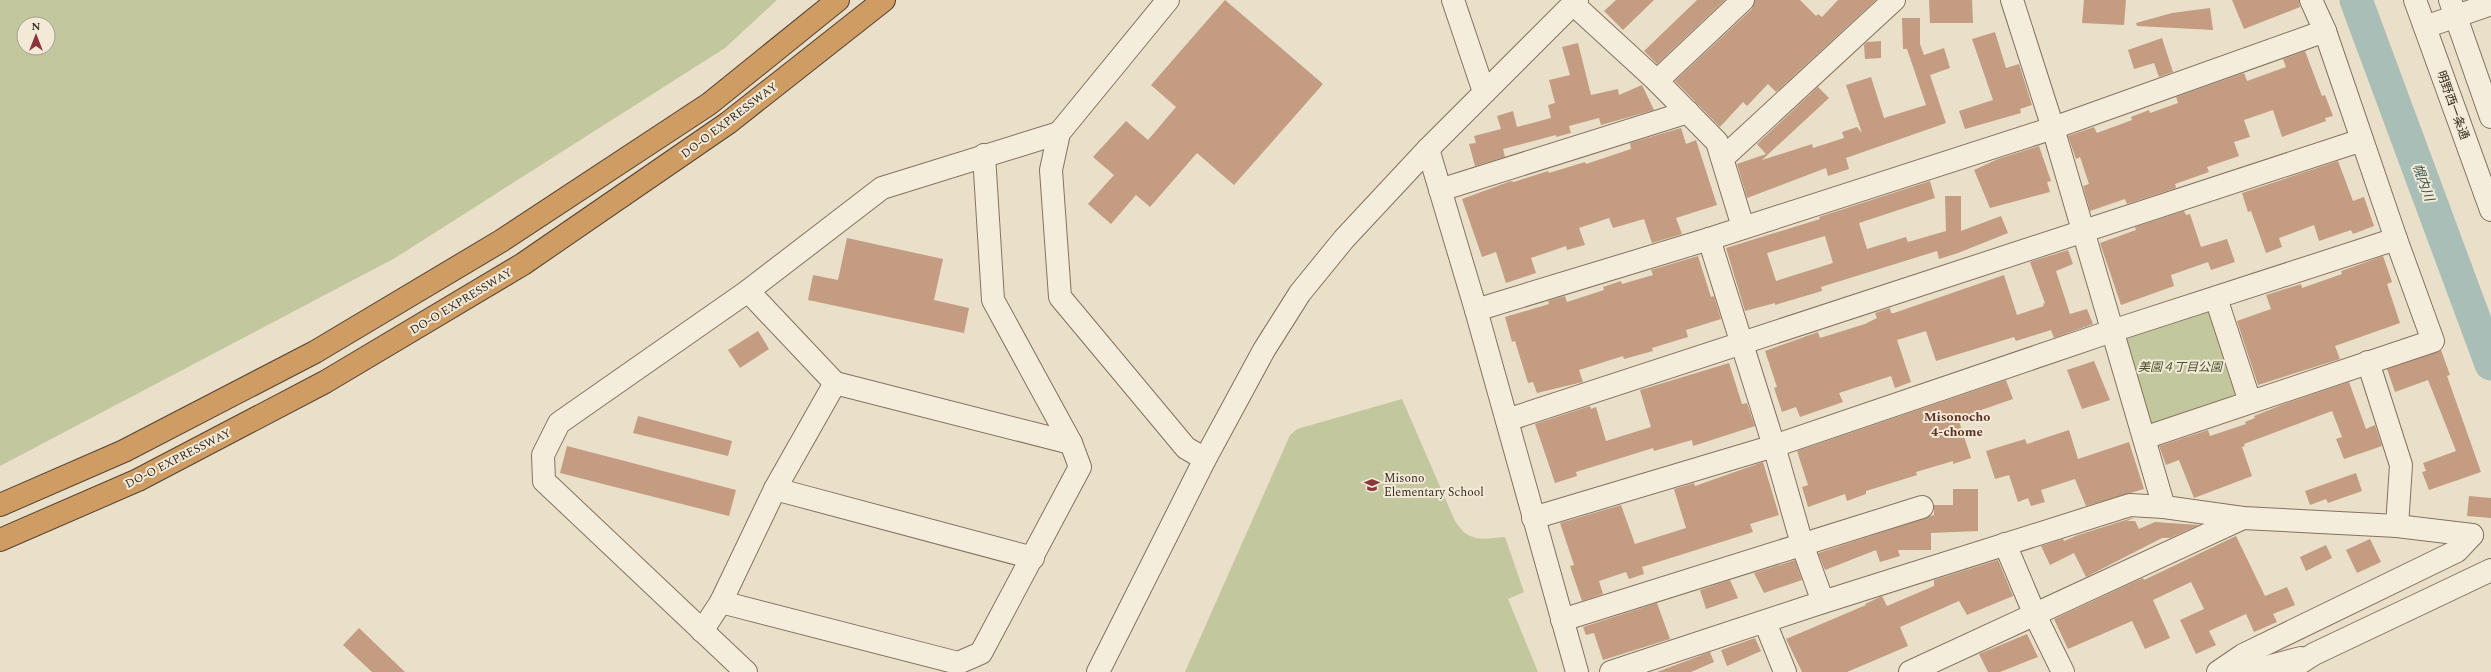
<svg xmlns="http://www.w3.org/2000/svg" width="2491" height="672" font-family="Spectral,'Noto Sans JP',serif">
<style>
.green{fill:#c3c79d;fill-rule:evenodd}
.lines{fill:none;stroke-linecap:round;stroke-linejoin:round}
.river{stroke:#a9beb7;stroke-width:33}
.building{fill:#c49c82;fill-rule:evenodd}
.minor-casing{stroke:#84725f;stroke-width:24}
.highway-casing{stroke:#524133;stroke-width:24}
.minor{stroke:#f5eddb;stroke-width:22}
.highway{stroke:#cf9d63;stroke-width:22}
.labels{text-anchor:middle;stroke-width:4;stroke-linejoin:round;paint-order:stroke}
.street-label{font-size:12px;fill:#362b21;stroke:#f2ead7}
.park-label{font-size:12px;font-style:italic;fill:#48502a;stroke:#f2ead7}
.poi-label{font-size:12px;fill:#362b21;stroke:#f2ead7;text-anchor:start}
.water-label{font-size:13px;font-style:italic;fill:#325451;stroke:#f2ead7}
.neighbourhood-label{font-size:13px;font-weight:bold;fill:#5e3025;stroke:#f2ead7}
</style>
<rect width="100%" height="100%" fill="#eadfc8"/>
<!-- green -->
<g class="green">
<path d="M0,0h777l-52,48 -330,210 -395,208zM24,24h24v24h-24z"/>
<polygon points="2216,298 2250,402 2144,438 2112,331"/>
<path d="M1402,399l53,122c14,22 26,18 50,16l19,55 -16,7 30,73h-353l105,-237 7,-6z"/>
</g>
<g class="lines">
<!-- river -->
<polyline class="river" points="2356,0 2491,364"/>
</g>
<!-- building -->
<g class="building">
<polygon points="1225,0 1323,84 1234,185 1197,153 1150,207 1136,195 1111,224 1088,204 1114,175 1093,157 1126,121 1148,140 1176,107 1151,85"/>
<polygon points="1616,0 1654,0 1623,30 1604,11"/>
<polygon points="1697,0 1725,0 1657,64 1644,51"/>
<polygon points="1755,0 1800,0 1816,16 1818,14 1822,17 1838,0 1876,0 1776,92 1768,84 1747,106 1743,102 1720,127 1675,81 1752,9"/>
<polygon points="1929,0 1972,0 1973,23 1930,23"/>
<polygon points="2084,0 2126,0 2124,25 2082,23"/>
<polygon points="2232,0 2299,0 2300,7 2244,29"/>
<polygon points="2210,8 2213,30 2137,26 2136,23 2172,13"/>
<polygon points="1902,18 1920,18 1920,44 1924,55 1944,48 1950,68 1930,75 1946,123 1846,158 1849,169 1828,176 1826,168 1747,198 1737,164 1766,154 1757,144 1818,87 1829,98 1762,160 1812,144 1813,148 1844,138 1842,132 1857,127 1862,133 1846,85 1871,77 1884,118 1926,105 1907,49 1903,49"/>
<polygon points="1995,32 2006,68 2019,64 2032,105 2020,109 2021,113 1965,129 1959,111 1993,100 1972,39"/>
<polygon points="2162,38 2173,72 2159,77 2154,63 2134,69 2128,50"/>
<polygon points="1881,41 1881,58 1865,59 1864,45 1867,42"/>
<polygon points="1578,43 1591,95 1618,89 1619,95 1642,85 1654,110 1601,125 1599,118 1569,126 1571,133 1556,137 1556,135 1503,149 1505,157 1475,166 1469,144 1476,143 1474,136 1501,129 1497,116 1513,111 1517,127 1551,118 1548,105 1555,103 1549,80 1570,75 1562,47"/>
<polygon points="2305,51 2322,96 2325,95 2333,116 2325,118 2326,121 2282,137 2273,110 2244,120 2250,137 2234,142 2239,156 2207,167 2209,172 2175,184 2176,188 2127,204 2125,199 2090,211 2083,186 2089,184 2080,157 2076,159 2068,136 2094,127 2097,133 2132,120 2131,117 2149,110 2150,113 2178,103 2176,97 2244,73 2247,81 2286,67 2283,59"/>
<polygon points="1681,128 1686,144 1696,140 1717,205 1676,218 1682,234 1652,243 1644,219 1613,228 1609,218 1579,228 1585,245 1567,250 1566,246 1531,258 1536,273 1506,283 1496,252 1482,257 1462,199 1511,181 1514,182 1548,171 1549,173 1585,162 1586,164 1631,149 1630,143"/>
<polygon points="2039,146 2051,181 2047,182 2050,192 1990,208 1974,170 1998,159"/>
<polygon points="2338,161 2353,201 2364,197 2374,226 2353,234 2351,230 2319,241 2314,225 2279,238 2282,247 2266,253 2251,211 2248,212 2242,193"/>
<path d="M1930,181l5,17 -76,25 8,26 39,-12 2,5 38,-11 -1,-35h16v35l40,-15 7,17 -50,20 -19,6 -2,-8 -116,36 1,4 -47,14v-2l-30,8 -19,-63 94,-29 -1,-2zM1825,236l8,27 -57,18 -9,-28z"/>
<polygon points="2184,211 2186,215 2190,214 2201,247 2227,239 2235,262 2211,270 2208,262 2171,275 2174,286 2121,305 2100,243 2136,230 2135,227"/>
<polygon points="847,238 943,259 934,300 969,308 964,333 808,300 813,275 838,280"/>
<polygon points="2068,250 2073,264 2056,271 2070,314 2087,309 2093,324 2054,338 2051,330 2016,341 2014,337 1936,361 1926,331 1897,340 1911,382 1895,388 1891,376 1839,393 1843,402 1800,417 1796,407 1782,412 1774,388 1777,387 1765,351 1818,332 1820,338 1865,324 1877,318 1875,313 1890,308 1891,313 1894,313 2004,275 2017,315 2044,306 2043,304 2045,303 2030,262"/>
<polygon points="1698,256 1711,297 1714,296 1721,319 1686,330 1688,337 1652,348 1653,351 1624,359 1623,356 1579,370 1583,382 1537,393 1533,382 1528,383 1515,341 1512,342 1505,317 1549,304 1548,301 1565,296 1567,302 1604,290 1603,287 1621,281 1622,284 1653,275 1651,270"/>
<polygon points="2383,256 2392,282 2387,284 2400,323 2335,346 2340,359 2258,385 2237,321 2271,309 2266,295 2301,284 2302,288 2342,274 2341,271"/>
<polygon points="758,331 769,349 740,368 728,350"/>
<polygon points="2441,350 2450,375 2447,376 2481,472 2429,490 2422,472 2426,471 2423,463 2456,451 2428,380 2395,392 2387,369"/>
<polygon points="2094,361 2110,400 2082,409 2067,370"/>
<polygon points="1729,363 1742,404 1747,403 1755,426 1693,446 1692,440 1654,451 1653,448 1576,472 1577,476 1555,483 1535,424 1590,406 1591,409 1596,407 1606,441 1651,427 1640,390"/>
<polygon points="2006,380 2013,399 1958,418 1971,458 1953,464 1953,461 1916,472 1917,475 1866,491 1866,494 1847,501 1845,494 1808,507 1802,487 1808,485 1797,451"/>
<polygon points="2349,382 2366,429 2375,425 2382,446 2344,459 2336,439 2342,437 2332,411 2244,444 2245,446 2242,447 2252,476 2194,498 2179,460 2166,465 2159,446 2208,430 2210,436 2246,424 2245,422 2255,418 2254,416 2284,404"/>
<polygon points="638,416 732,441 728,456 633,433"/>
<polygon points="2069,430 2078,459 2129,442 2144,489 2086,506 2075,479 2041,490 2045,502 2031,506 2028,498 2018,502 2009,475 1995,479 1986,451 2025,439 2027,444"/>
<polygon points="567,446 736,490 729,516 560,473"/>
<polygon points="1763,462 1779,515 1750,524 1753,532 1642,567 1644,574 1629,579 1626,572 1599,581 1603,594 1582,601 1570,566 1574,565 1560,523 1621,505 1635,544 1686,528 1674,489 1694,483 1695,486"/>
<polygon points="2356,473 2362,491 2328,503 2326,499 2310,505 2305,491"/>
<polygon points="1953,489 1978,489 1978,531 1931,533 1931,550 1898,550 1900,556 1880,562 1876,550 1825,570 1818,553 1934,515 1934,505 1953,505"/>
<polygon points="2469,496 2491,498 2491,518 2467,516"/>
<polygon points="2132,518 2134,518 2127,521 2135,521 2139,529 2155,522 2199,525 2170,538 2162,538 2086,577 2074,553 2050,565 2041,546 2063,539 2064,541 2078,535"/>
<polygon points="2236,536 2265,596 2287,587 2295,605 2273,614 2277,622 2254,632 2246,614 2209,631 2216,645 2196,654 2180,620 2204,609 2191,582 2153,600 2170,638 2145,649 2132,621 2068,649 2054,619 2136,581 2143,578 2144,580"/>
<polygon points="2370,539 2381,562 2357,573 2346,550"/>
<polygon points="2326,545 2332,558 2306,571 2300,557"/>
<polygon points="1795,560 1802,580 1764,593 1754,573"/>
<polygon points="1998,560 2013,596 1967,615 1959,601 1900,627 1908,646 1847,672 1802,672 1786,639 1866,605 1865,604 1882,596 1887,606 1934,586 1934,580"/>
<polygon points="1730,580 1738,598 1706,609 1700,590"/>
<polygon points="1657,603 1670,639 1603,660 1594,633 1586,635 1583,627"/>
<polygon points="359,628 383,651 405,672 372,672 343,645"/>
<polygon points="2027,634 2038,657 2000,672 1988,672 1979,654"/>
<polygon points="1755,638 1761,651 1727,666 1721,650"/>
<polygon points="1710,652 1714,662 1691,672 1657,672"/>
</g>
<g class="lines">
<!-- minor casing -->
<g class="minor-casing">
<g id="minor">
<polyline points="1168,0 1059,133 1051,170 1060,297 1186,448 1205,459"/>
<polyline points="1453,0 1484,92"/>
<polyline points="2012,0 2053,128 2164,507"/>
<polyline points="2415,0 2491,210"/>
<polyline points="2450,0 2491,117"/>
<polyline points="1573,4 1657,81 1717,142 1743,227"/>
<polyline points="2425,27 2491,4"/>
<polyline points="1657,81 1743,0"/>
<polyline points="1428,149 1476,310 1577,672"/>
<polyline points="1724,157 1894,0"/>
<polyline points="1440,190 1688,112"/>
<polyline points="1709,239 1774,446 1802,544 1823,602"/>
<polyline points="748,291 835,383"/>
<polyline points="2216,298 2250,402"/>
<polyline points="1476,310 1709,239 2053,128 2325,31"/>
<polyline points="2368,362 2401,465 2397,526"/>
<polyline points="1507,420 2362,140"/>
<polyline points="2144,438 2433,341 2396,239 2325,31 2311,0"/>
<polyline points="775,489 1033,558"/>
<polyline points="1533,518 1774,446 2112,331 2396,239"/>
<polyline points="2005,544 2035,615 2063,672"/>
<polyline points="721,602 958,663 981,653 1080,467 1071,443 993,300 984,155"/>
<polyline points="1562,620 1922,507"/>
<polyline points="1765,622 1785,672"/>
<polyline points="702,631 721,602 775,489 835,383 1071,443"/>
<polyline points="746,672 544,481 543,455 559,423 748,291 882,188 1059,133"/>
<polyline points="1098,672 1205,459 1264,350 1300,293 1344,239 1428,149 1577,0"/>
<polyline points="1611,672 1823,602 2130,505 2164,507 2243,518 2397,526 2472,535"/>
<polyline points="1910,672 2243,518"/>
<polyline points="2218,672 2243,655 2457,551 2472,535"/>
<polyline points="2248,672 2301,658"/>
<polyline points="2286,672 2314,654 2491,570"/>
</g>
</g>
<!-- highway casing -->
<g class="highway-casing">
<g id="highway">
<polyline points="0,505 124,451 315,352 501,241 709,104 838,0"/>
<polyline points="0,540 138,480 325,382 523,264 728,123 884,0"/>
</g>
</g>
<!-- minor -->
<use href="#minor" class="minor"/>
<!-- highway -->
<use href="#highway" class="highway"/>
</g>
<!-- icons -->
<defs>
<g id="school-bare" transform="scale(1.2)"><path d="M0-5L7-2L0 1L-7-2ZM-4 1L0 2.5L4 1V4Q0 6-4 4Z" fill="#8c3639" stroke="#f2ead7" stroke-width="2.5" paint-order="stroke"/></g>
</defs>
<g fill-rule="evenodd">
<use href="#school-bare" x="1372" y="485"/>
</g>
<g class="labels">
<!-- street labels -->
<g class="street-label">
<text transform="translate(2453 105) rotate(70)" y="4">明野西一条通</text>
<text transform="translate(729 120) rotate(-37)" y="4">DO-O EXPRESSWAY</text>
<text transform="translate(461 301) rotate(-31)" y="4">DO-O EXPRESSWAY</text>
<text transform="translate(178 458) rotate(-27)" y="4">DO-O EXPRESSWAY</text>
</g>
<!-- park labels -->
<g class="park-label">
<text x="2180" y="371">美園４丁目公園</text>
</g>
<!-- poi labels -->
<g class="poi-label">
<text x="1384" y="482">Misono<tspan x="1384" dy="14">Elementary School</tspan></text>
</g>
<!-- water labels -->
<g class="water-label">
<text transform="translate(2424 182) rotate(70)" y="5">幌内川</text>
</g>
<!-- neighbourhood labels -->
<g class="neighbourhood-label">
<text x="1957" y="421">Misonocho<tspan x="1957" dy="15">4-chome</tspan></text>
</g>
</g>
<!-- north arrow -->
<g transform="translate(36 36)"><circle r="19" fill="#f2ead7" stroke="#a79e8e"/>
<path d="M0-3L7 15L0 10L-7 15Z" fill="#8c3639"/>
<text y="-6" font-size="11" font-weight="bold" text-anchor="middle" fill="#362b21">N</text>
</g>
</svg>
